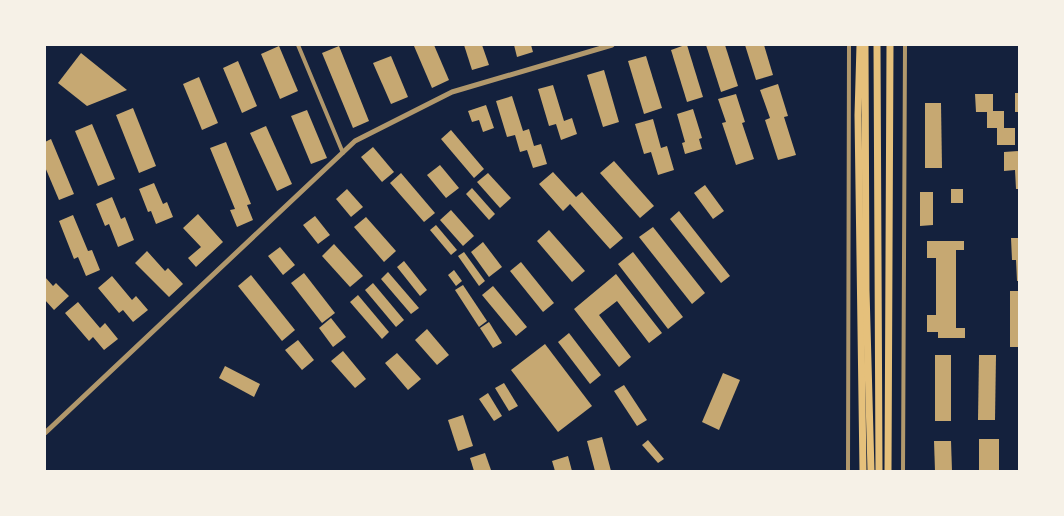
<svg xmlns="http://www.w3.org/2000/svg" width="1064" height="516" font-family="'PT Sans Narrow',sans-serif">
<style>
.building{fill:#c6a872}
.lines{fill:none;stroke-linecap:round;stroke-linejoin:round}
.minor{stroke:#b1986c;stroke-width:4}
.tertiary{stroke:#b1986c;stroke-width:5}
.primary{stroke:#e5c07b;stroke-width:7}
.trunk{stroke:#e5c07b;stroke-width:7}
</style>
<rect width="100%" height="100%" fill="#14213d"/>
<!-- building -->
<g class="building">
<polygon points="434,45 449,80 432,88 414,46"/>
<polygon points="464,45 482,45 489,65 472,70"/>
<polygon points="514,45 531,45 533,52 517,57"/>
<polygon points="685,45 687,45 703,97 687,102 671,50"/>
<polygon points="706,45 725,45 738,86 721,92"/>
<polygon points="745,45 764,45 773,75 756,80"/>
<polygon points="279,46 298,91 280,99 261,54"/>
<polygon points="339,46 369,121 353,128 322,53"/>
<polygon points="81,53 127,90 87,106 58,83"/>
<polygon points="391,56 408,97 391,104 373,63"/>
<polygon points="646,56 662,108 644,114 628,61"/>
<polygon points="238,61 257,106 242,113 223,68"/>
<polygon points="604,70 619,122 603,127 587,75"/>
<polygon points="199,77 218,123 202,130 183,84"/>
<polygon points="778,84 788,116 784,117 796,155 778,160 765,120 770,118 760,90"/>
<polygon points="553,85 564,121 572,118 577,134 561,140 556,124 549,126 538,89"/>
<rect x="1015" y="93" width="4" height="19"/>
<polygon points="736,94 745,122 742,123 754,159 736,165 722,123 726,122 718,99"/>
<polygon points="975,94 993,94 993,111 1004,111 1004,128 1015,128 1015,145 997,145 997,128 987,128 987,112 976,112"/>
<polygon points="512,96 523,131 529,129 534,146 541,144 547,164 533,168 527,150 520,152 515,135 507,137 496,101"/>
<polygon points="925,103 941,103 942,168 925,168"/>
<polygon points="486,105 494,128 483,132 479,120 472,122 468,111"/>
<polygon points="133,108 156,166 139,173 116,115"/>
<polygon points="693,109 702,138 699,139 702,149 685,154 682,143 685,142 677,114"/>
<polygon points="307,110 327,158 311,164 291,116"/>
<polygon points="653,119 661,148 667,146 674,170 658,175 651,152 644,154 635,124"/>
<polygon points="92,124 115,179 98,186 75,131"/>
<polygon points="266,126 292,184 277,191 250,133"/>
<polygon points="451,130 484,169 474,178 441,139"/>
<polygon points="51,139 74,194 59,200 45,167 45,142"/>
<polygon points="226,142 251,204 247,205 253,220 237,227 230,210 235,209 210,148"/>
<polygon points="373,147 394,172 382,182 361,157"/>
<polygon points="1019,151 1019,189 1016,189 1015,170 1004,171 1004,152"/>
<polygon points="614,161 654,206 640,218 600,173"/>
<polygon points="440,165 459,188 446,198 427,175"/>
<polygon points="553,172 576,197 582,192 623,238 610,249 570,204 563,211 539,184"/>
<polygon points="401,173 435,213 424,222 390,183"/>
<polygon points="488,173 511,198 500,208 477,182"/>
<polygon points="154,183 163,204 167,202 173,217 156,224 151,211 148,212 139,189"/>
<polygon points="705,185 724,211 713,219 694,193"/>
<polygon points="472,188 495,214 489,220 466,194"/>
<polygon points="347,189 363,207 351,217 336,199"/>
<rect x="951" y="189" width="12" height="14"/>
<polygon points="920,192 933,192 933,225 920,226"/>
<polygon points="112,197 121,219 125,217 134,240 118,247 109,224 105,226 96,204"/>
<polygon points="451,210 474,236 463,246 440,220"/>
<polygon points="679,211 730,276 721,283 670,219"/>
<polygon points="198,214 223,242 196,267 188,258 201,247 183,228"/>
<polygon points="73,215 88,251 92,250 100,270 86,276 78,257 74,259 59,221"/>
<polygon points="315,216 330,235 318,244 303,225"/>
<polygon points="366,217 396,251 384,262 354,227"/>
<polygon points="436,225 457,250 451,255 430,230"/>
<polygon points="653,227 705,293 692,304 639,237"/>
<polygon points="549,230 585,271 572,282 537,241"/>
<polygon points="1011,238 1019,238 1019,281 1017,281 1016,260 1012,260"/>
<polygon points="927,241 964,241 964,250 956,250 956,328 965,328 965,338 938,338 938,332 927,332 927,315 936,315 936,258 927,258"/>
<polygon points="483,242 502,267 489,277 471,252"/>
<polygon points="334,244 363,276 350,287 322,256"/>
<polygon points="280,247 295,265 283,275 268,256"/>
<polygon points="147,251 165,271 168,268 183,284 169,297 135,263"/>
<polygon points="464,252 485,281 479,286 458,256"/>
<polygon points="633,252 683,317 668,329 618,264"/>
<polygon points="404,261 427,290 420,296 397,267"/>
<polygon points="521,262 554,303 543,312 510,271"/>
<polygon points="454,270 462,281 456,286 448,275"/>
<polygon points="388,272 419,308 411,314 381,279"/>
<polygon points="304,273 335,313 322,323 291,283"/>
<polygon points="616,274 662,333 649,343 617,301 599,315 631,357 619,367 574,309"/>
<polygon points="251,275 295,330 282,341 238,286"/>
<polygon points="112,276 132,300 136,296 148,310 133,322 123,310 119,313 98,288"/>
<polygon points="45,277 53,286 56,283 69,296 54,310 45,300"/>
<polygon points="373,283 404,320 396,327 365,290"/>
<polygon points="463,285 487,321 479,327 455,290"/>
<polygon points="493,286 527,327 516,336 482,295"/>
<rect x="1010" y="291" width="9" height="56"/>
<polygon points="358,295 389,332 382,339 350,302"/>
<polygon points="78,302 100,328 105,323 118,339 104,350 93,337 89,341 65,313"/>
<polygon points="331,318 346,337 333,347 319,328"/>
<polygon points="489,322 502,343 493,348 480,328"/>
<polygon points="427,329 449,355 437,365 415,340"/>
<polygon points="569,333 601,375 590,384 558,342"/>
<polygon points="298,340 314,360 302,370 285,350"/>
<polygon points="545,344 592,406 558,432 511,370"/>
<polygon points="343,351 366,379 355,388 331,361"/>
<polygon points="397,353 421,379 408,390 385,363"/>
<rect x="935" y="355" width="16" height="66"/>
<polygon points="979,355 996,355 995,420 978,420"/>
<polygon points="225,366 260,384 254,397 219,378"/>
<polygon points="723,373 740,380 719,430 702,422"/>
<polygon points="504,383 518,406 509,411 495,388"/>
<polygon points="624,385 647,420 637,426 614,391"/>
<polygon points="488,393 502,416 494,421 479,399"/>
<polygon points="463,415 473,446 458,451 448,420"/>
<polygon points="602,437 611,471 595,471 587,441"/>
<rect x="979" y="439" width="20" height="32"/>
<polygon points="648,440 664,459 658,463 642,445"/>
<polygon points="934,441 951,441 952,471 935,471"/>
<polygon points="485,453 491,470 474,471 470,458"/>
<polygon points="568,456 572,471 555,471 552,461"/>
</g>
<g class="lines">
<!-- minor -->
<g class="minor">
<polyline points="298,45 343,153"/>
<polyline points="848,471 849,45"/>
<polyline points="903,471 905,45"/>
</g>
<!-- tertiary -->
<polyline class="tertiary" points="45,433 355,141 452,92 612,45"/>
<!-- primary -->
<g class="primary">
<polyline points="860,45 858,115 863,471"/>
<polyline points="888,471 890,45"/>
</g>
<!-- trunk -->
<g class="trunk">
<polyline points="865,45 866,290 871,471"/>
<polyline points="877,45 879,471"/>
</g>
</g>
<!-- border -->
<rect width="1064" height="516" fill="none" stroke="#f6f1e7" stroke-width="92"/>
</svg>
